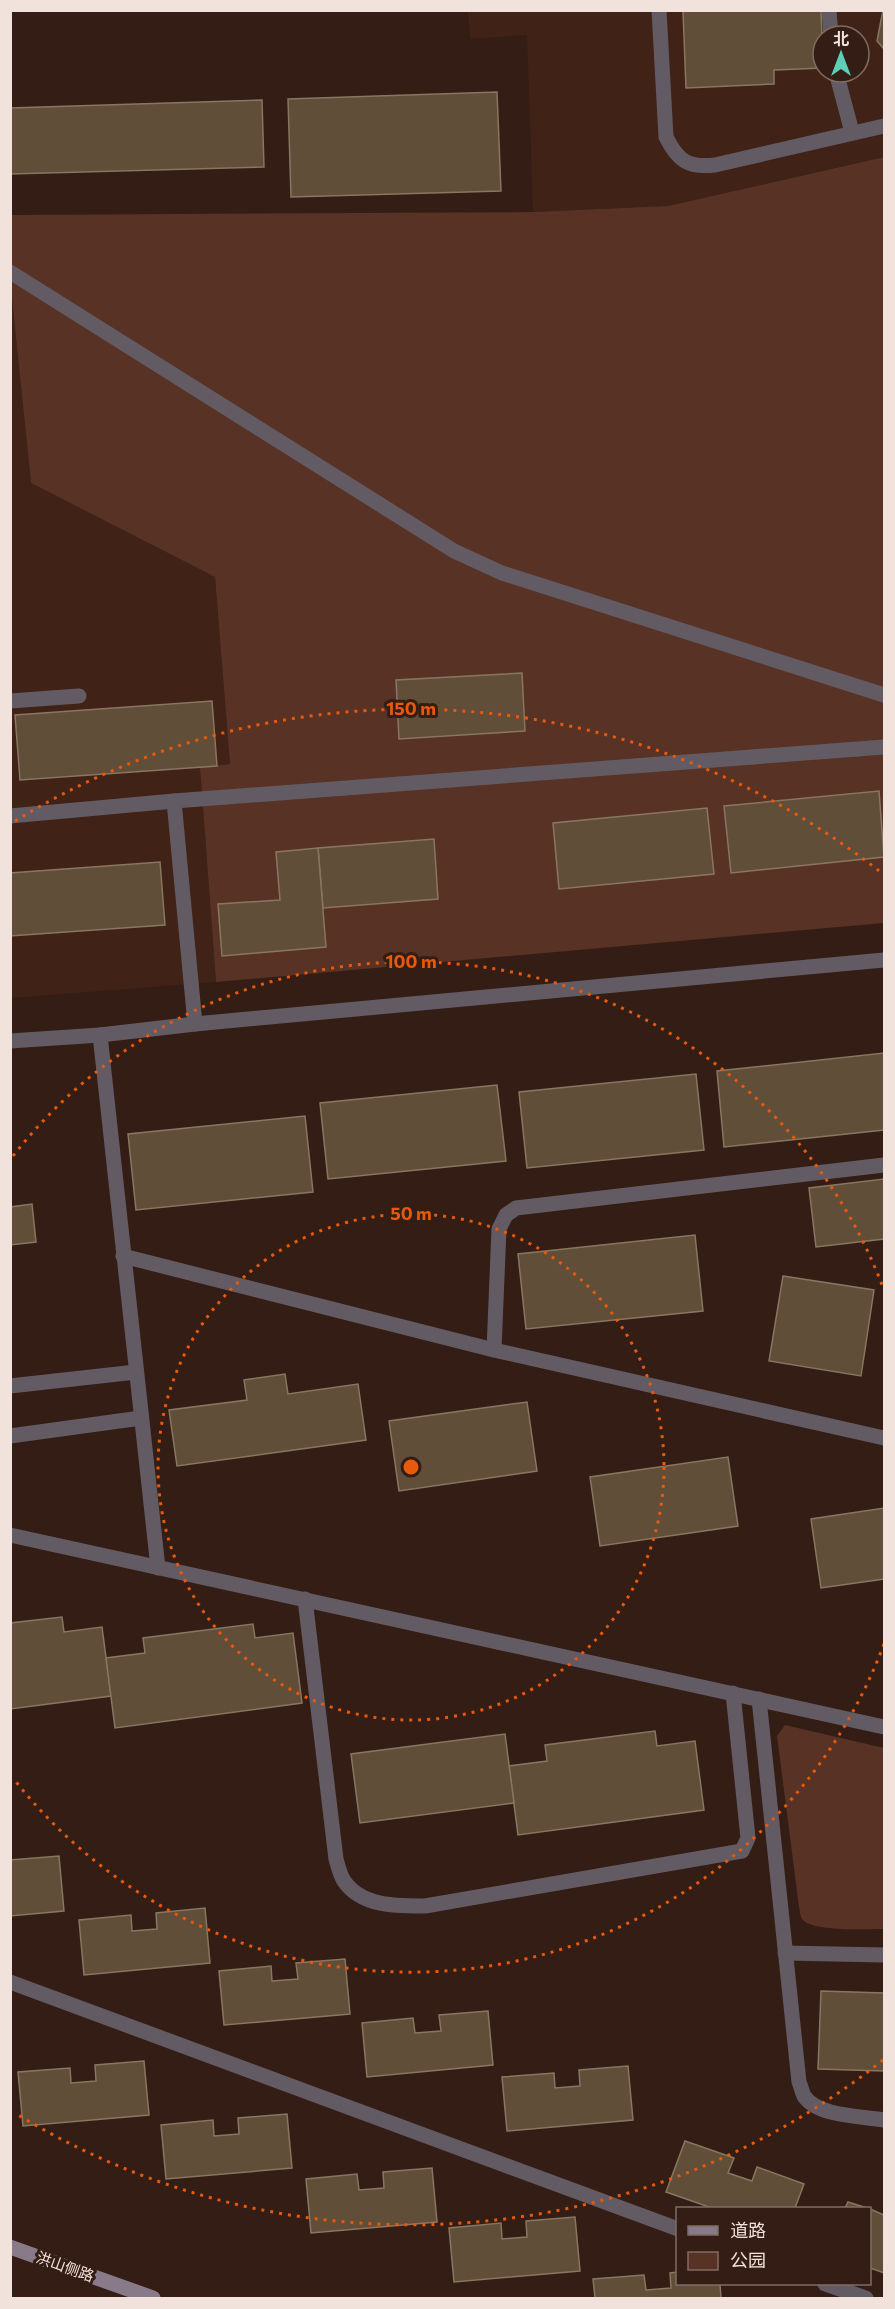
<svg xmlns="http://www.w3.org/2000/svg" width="895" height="2309" font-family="Commissioner,'Noto Sans SC',sans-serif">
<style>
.built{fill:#402217;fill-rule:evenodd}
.green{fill:#583224}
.building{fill:#604e39;stroke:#897660;stroke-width:1.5}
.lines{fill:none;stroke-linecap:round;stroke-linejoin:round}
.lane{stroke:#635b64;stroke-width:15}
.secondary{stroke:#887a89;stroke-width:15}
.ring{fill:none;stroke:#e8590c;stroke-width:3;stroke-dasharray:3 6}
.labels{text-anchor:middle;stroke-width:6;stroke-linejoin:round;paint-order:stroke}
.street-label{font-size:15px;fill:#f2e2dc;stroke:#341d14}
.centre{fill:#e8590c;stroke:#341d14;stroke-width:3}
.ring-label{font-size:18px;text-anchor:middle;font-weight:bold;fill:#e8590c;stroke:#341d14;stroke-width:6;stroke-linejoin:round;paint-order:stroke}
</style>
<rect width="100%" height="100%" fill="#341d14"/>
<!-- built -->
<g class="built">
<path d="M468,11h416v146l-216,49 -135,6 -6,-177 -57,4zM823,36h36v36h-36z"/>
<polygon points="11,289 31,483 215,577 230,764 200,767 216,982 11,998"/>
</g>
<!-- green -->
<g class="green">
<polygon points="884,157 884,923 216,982 200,767 230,764 215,577 31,483 11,289 11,215 533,212 668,206"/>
<path d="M785,1725l99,23v181c-16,0 -70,3 -81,-9 -3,-3 -3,-9 -4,-13l-22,-171z"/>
</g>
<!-- building -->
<g class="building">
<polygon points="821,10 823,68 774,70 774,84 686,88 683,11"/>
<polygon points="883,10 884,10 884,49 877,41"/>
<polygon points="497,92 501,191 291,197 288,99"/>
<polygon points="262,100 264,167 10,174 10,108"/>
<polygon points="522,673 525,731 399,739 396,680"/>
<polygon points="212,701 217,766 20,780 15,715"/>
<polygon points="879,791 884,857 731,873 724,806"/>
<polygon points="707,808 714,874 559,889 553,823"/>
<polygon points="434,839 438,899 323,908 318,848"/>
<polygon points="318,848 326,947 222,956 218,904 280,900 276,852"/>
<polygon points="160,862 165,925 10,936 10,873"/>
<polygon points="884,1053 884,1130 724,1147 717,1071"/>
<polygon points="696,1074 704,1150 527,1168 519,1092"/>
<polygon points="497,1085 506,1161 328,1179 320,1103"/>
<polygon points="305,1116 313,1192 136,1210 128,1134"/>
<polygon points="884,1179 884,1239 816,1247 809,1188"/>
<polygon points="32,1204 36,1242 10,1245 10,1207"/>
<polygon points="695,1235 703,1311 526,1329 518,1254"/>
<polygon points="783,1276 874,1290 861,1376 769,1361"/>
<polygon points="285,1374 288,1394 358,1384 366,1440 177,1466 169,1410 247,1400 244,1380"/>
<polygon points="527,1402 537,1471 399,1491 389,1421"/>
<polygon points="728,1457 738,1526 600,1546 590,1477"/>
<polygon points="884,1508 884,1579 821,1588 811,1519"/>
<polygon points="62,1617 64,1632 102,1627 111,1696 10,1709 10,1623"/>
<polygon points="253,1624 255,1638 293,1633 302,1703 115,1728 106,1658 145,1653 143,1638"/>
<polygon points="655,1731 657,1746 695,1741 704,1810 518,1835 509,1766 547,1761 545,1745"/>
<polygon points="505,1734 514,1803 360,1823 351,1754"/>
<polygon points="59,1856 64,1911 10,1916 10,1860"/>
<polygon points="205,1908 210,1963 84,1975 79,1920 131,1915 132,1931 157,1929 156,1913"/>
<polygon points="345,1959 350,2014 224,2025 219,1971 271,1966 272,1981 298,1979 296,1963"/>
<polygon points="821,1991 884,1993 884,2071 818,2069"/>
<polygon points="488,2011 493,2065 367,2077 362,2023 413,2018 415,2033 441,2031 439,2015"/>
<polygon points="144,2061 149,2115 23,2126 18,2072 70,2068 71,2083 96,2081 95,2065"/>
<polygon points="628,2066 633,2120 507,2131 502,2077 554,2073 555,2088 580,2086 579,2070"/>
<polygon points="287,2114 292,2168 166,2179 161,2125 213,2120 214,2136 239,2134 238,2118"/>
<polygon points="685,2141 734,2158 728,2173 752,2181 757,2167 804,2184 795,2208 712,2208 666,2192"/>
<polygon points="432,2168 437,2222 311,2233 306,2179 357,2174 359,2190 384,2188 383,2172"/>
<polygon points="848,2202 867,2208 845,2208"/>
<polygon points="870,2209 884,2215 884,2273 870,2268"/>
<polygon points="575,2217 580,2271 454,2282 449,2228 501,2223 502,2239 527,2237 526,2221"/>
<polygon points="678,2272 678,2284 720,2284 721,2298 595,2298 593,2279 644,2275 646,2290 671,2288 670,2273"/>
</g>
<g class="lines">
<!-- lane -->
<g class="lane">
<path d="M659,10l7,127c12,24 22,31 49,28l169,-39"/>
<polyline points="829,10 831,36"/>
<polyline points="836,72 852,132"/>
<polyline points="10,272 454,551 502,573 884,695"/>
<polyline points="10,701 79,696"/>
<polyline points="174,801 195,1024"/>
<polyline points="10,816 174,801 884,747"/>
<polyline points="100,1035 158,1568"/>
<polyline points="10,1041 100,1035 195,1024 884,960"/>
<polyline points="123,1256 494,1350 884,1438"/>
<polyline points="494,1350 499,1229 506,1215 516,1208 884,1165"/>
<polyline points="10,1386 136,1372"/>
<polyline points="10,1436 141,1418"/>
<polyline points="10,1535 884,1727"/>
<path d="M305,1599l31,260c2,7 4,16 8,22 18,26 53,25 81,25l317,-55 6,-13 -15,-145"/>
<path d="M759,1699l40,383c2,4 3,10 5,14 14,21 58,20 80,24"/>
<polyline points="785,1953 884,1955"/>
<polyline points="10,1982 678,2229"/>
<polyline points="825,2284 866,2298"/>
</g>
<!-- secondary -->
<polyline class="secondary" points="10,2247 153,2298"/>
</g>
<!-- distance rings -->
<g class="ring">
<circle cx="411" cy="1467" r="253"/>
<path d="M884 1644A505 505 0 0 1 13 1778M13 1156A505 505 0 0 1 884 1290"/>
<path d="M883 2060A758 758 0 0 1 15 2113M15 821A758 758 0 0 1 883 874"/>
</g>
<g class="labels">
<!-- street labels -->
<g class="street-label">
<text transform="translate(65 2267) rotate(20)" y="5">洪山侧路</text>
</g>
</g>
<circle cx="411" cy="1467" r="9" class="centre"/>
<g class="ring-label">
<text x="411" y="715">150 m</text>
<text x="411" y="968">100 m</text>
<text x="411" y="1220">50 m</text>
</g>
<!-- border -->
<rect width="895" height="2309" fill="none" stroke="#f2e2dc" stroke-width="24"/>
<!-- legend -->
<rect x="676" y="2207" width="195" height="78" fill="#341d14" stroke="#806c64" stroke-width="1.5"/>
<rect x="688" y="2226" width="30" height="9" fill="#887a89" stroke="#806c64" stroke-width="1.5"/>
<text x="730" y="2237" font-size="18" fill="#f2e2dc">道路</text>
<rect x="688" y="2252" width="30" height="18" fill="#583224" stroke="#806c64" stroke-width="1.5"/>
<text x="730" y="2267" font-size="18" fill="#f2e2dc">公园</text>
<!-- north arrow -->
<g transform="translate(841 54)"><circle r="28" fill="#341d14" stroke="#806c64" stroke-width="1.5"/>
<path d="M0-4.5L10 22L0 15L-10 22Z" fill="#5eceb7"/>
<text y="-9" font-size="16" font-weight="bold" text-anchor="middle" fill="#f2e2dc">北</text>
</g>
</svg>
